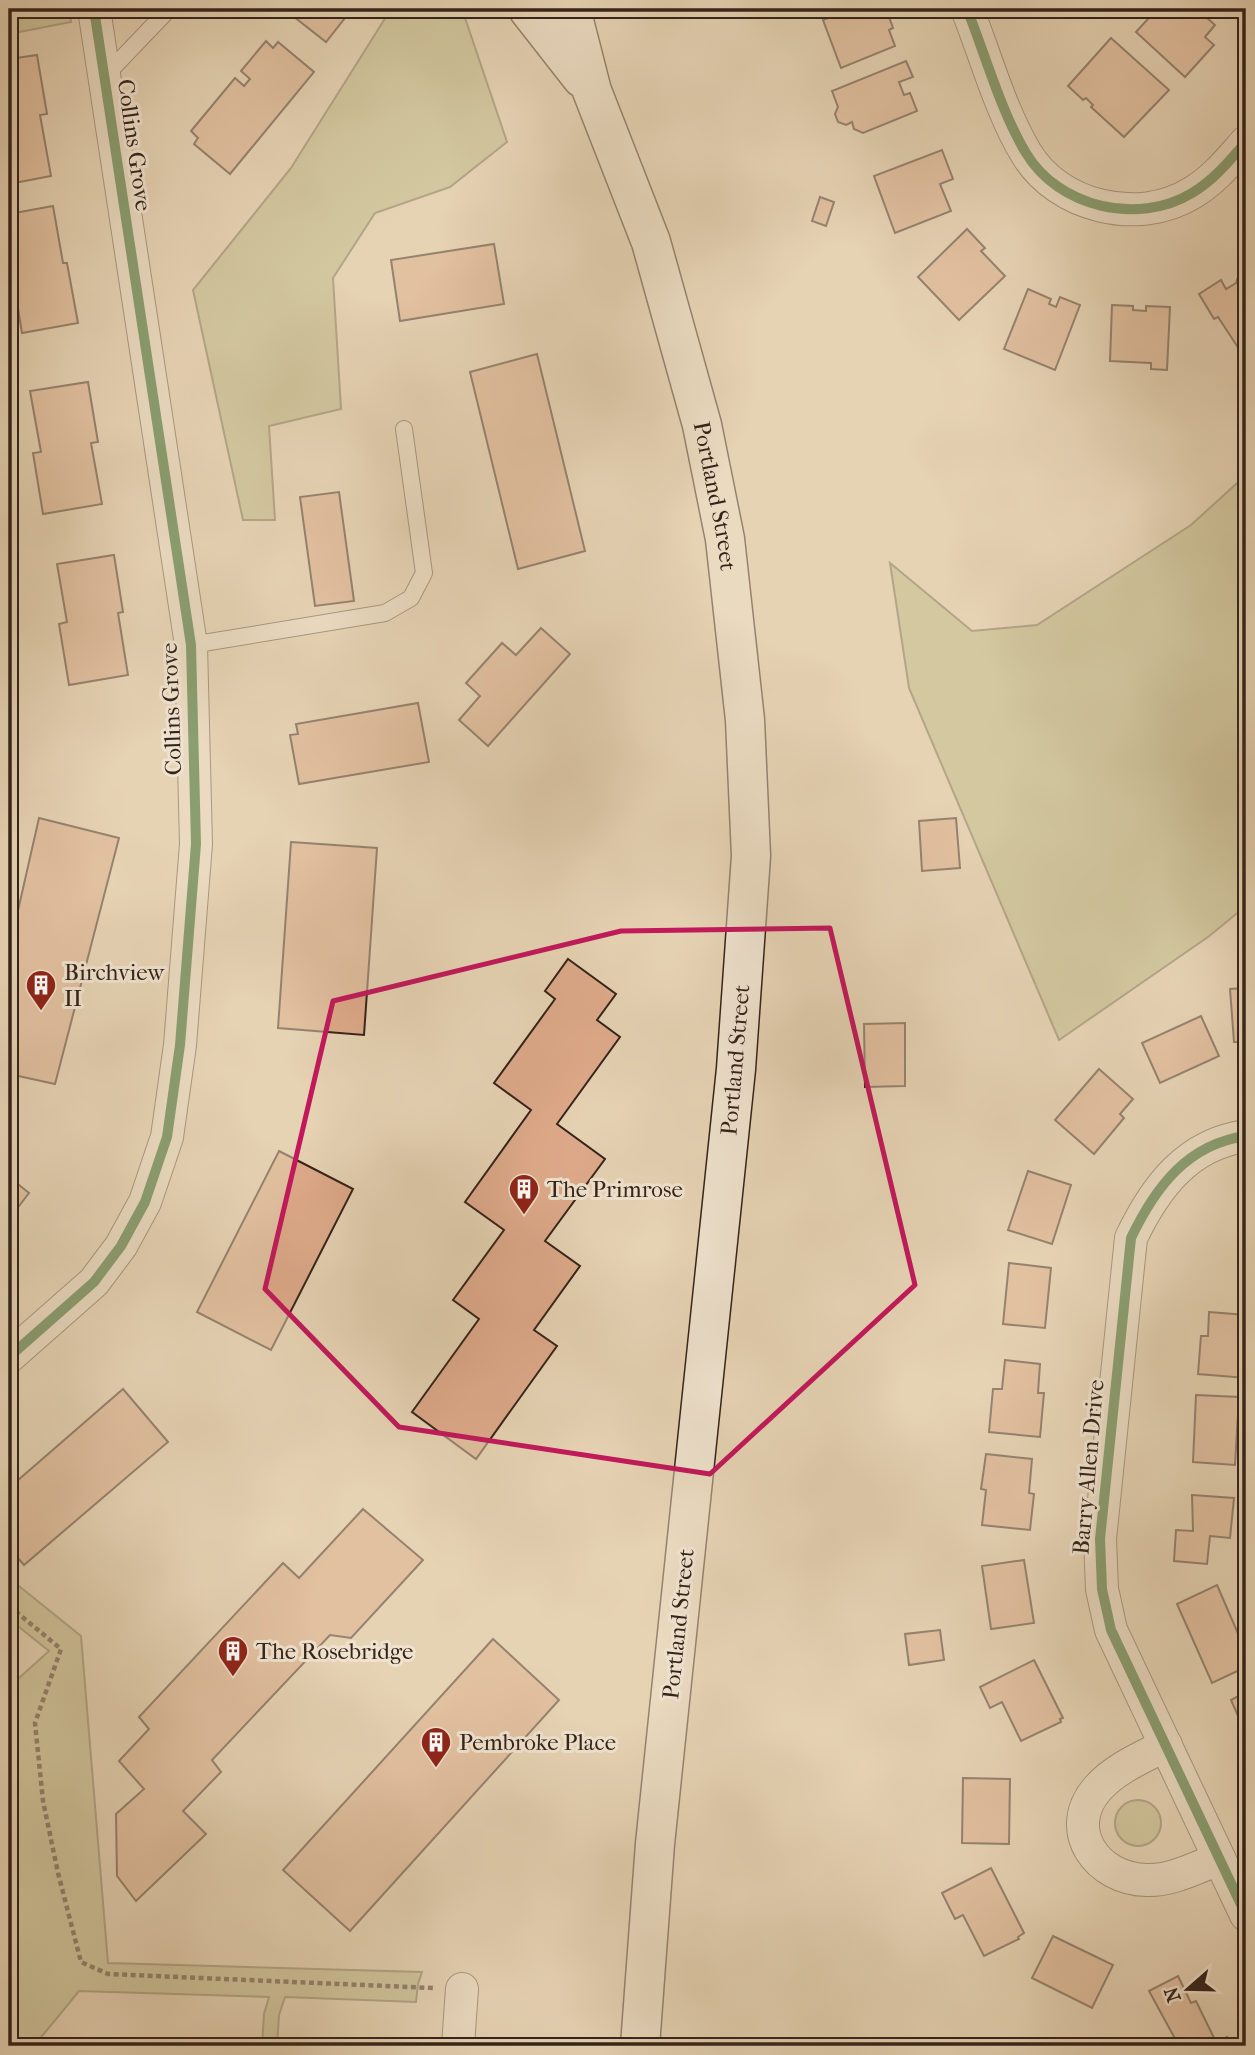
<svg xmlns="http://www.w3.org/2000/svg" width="1255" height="2055" font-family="'IM FELL French Canon',serif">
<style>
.green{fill:#bcba88;stroke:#786e52;stroke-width:2}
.building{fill:#deaa8b;stroke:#34231b;stroke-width:2}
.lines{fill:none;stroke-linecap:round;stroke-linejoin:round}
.service-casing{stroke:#604f41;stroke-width:18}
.minor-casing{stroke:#604f41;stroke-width:34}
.secondary-casing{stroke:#34231b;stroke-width:41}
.path{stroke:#34231b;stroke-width:4.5;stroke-dasharray:5 3.5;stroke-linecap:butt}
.service{stroke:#efe2ce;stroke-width:16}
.minor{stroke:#efe2ce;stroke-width:32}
.secondary{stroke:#efe2ce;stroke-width:38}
.cycleway-casing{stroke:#efe2ce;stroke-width:15}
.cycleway{stroke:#1b5e20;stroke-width:10}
.marked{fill:none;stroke:#c2185b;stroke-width:5;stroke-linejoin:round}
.labels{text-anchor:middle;stroke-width:6;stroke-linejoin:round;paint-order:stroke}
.street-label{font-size:23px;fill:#34231b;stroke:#efe2ce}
.poi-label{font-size:23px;fill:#34231b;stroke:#efe2ce;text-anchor:start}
</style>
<rect width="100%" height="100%" fill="#e6d3b4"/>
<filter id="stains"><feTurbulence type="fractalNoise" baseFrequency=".00286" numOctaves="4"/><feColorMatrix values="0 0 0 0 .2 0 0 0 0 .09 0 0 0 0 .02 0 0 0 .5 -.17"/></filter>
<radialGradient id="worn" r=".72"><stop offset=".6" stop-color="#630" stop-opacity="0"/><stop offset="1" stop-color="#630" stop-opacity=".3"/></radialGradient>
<!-- green -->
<g class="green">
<polygon points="9,9 69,9 71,22 9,34"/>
<polygon points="391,9 462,9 507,142 450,187 375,213 333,278 341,409 269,426 275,520 243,520 193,290 291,168"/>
<polygon points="1246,475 1246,906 1208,937 1059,1040 909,688 890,563 972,631 1037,625 1191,525"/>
<polygon points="9,1578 81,1636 108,1963 422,1972 418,1984 416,2002 285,1997 279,2015 277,2046 262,2046 264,2014 269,1997 79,1991 34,2046 9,2046 9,1687 49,1651 9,1619"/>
<circle cx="1138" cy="1823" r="23"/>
</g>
<!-- building -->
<g class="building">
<polygon points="284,9 352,9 326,42"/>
<polygon points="850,9 893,9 895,14 889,17 893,28 889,30 895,46 841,68 823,20"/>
<polygon points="1157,9 1197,9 1215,25 1205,37 1214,45 1185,77 1136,32"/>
<polygon points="1111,38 1169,90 1124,137 1091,107 1093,105 1086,98 1083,100 1068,86"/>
<polygon points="266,41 273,48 278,42 314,72 230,174 194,144 198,138 191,131 235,78 244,86 250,79 241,71"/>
<polygon points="37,55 47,114 40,115 51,176 9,184 9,59"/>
<polygon points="906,61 913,77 899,82 904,95 910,93 917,111 863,133 854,129 852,122 846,125 838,122 835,114 838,107 832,91"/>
<polygon points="942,150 953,179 940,184 951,211 895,233 874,176"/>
<polygon points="820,197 834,202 826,226 812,221"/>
<polygon points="53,206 63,263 67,263 78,323 22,333 12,272 9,273 9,214"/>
<polygon points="967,229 985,248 981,251 1005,276 959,320 918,277"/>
<polygon points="494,244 504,304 400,321 391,260"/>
<polygon points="1243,273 1246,274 1246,349 1241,352 1218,317 1214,319 1199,294 1221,280 1226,289 1236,283 1238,277"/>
<polygon points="1028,289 1051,299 1049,304 1056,307 1060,297 1080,305 1055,370 1004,349"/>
<polygon points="1112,305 1133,306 1133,310 1146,311 1146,306 1170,307 1167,370 1151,369 1151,363 1110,361"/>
<polygon points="537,354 585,551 518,569 470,372"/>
<polygon points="88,382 98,442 91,443 102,504 43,514 33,453 41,452 30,391"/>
<polygon points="339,492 354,601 315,606 300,497"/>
<polygon points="114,555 123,612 118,613 128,675 69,685 59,624 67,622 57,564"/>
<polygon points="541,628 570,654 488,746 459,720 480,696 466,683 502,643 516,655"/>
<polygon points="418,703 429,762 299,784 290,735 298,734 296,724"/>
<polygon points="39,818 119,838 55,1084 9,1074 9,950"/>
<polygon points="956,818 960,868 922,871 919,821"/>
<polygon points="291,842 377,848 364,1035 278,1028"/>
<polygon points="568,959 616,994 597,1020 620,1037 557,1124 605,1159 545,1241 580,1266 534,1330 557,1346 476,1459 412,1412 479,1319 453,1300 504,1230 465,1202 531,1110 494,1083 555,999 545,991"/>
<polygon points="1244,980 1246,980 1246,1042 1234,1042 1230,989 1244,988"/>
<polygon points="1201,1016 1219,1056 1160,1083 1142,1043"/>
<polygon points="905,1023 905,1086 865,1087 864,1024"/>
<polygon points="1099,1069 1133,1099 1120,1114 1124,1118 1094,1154 1055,1120"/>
<polygon points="279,1151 353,1189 271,1350 197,1312"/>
<polygon points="1028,1171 1071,1185 1052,1244 1008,1230"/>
<polygon points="9,1177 29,1193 9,1219"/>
<polygon points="1009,1263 1051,1268 1045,1328 1003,1324"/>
<polygon points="1209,1312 1246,1315 1246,1378 1198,1374 1201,1336 1208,1336"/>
<polygon points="1005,1360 1040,1364 1038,1393 1044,1393 1040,1437 989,1432 993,1389 1002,1389"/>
<polygon points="123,1389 168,1442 24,1565 9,1548 9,1488"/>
<polygon points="1196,1395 1239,1397 1235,1465 1193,1462"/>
<polygon points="986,1454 1032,1459 1029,1493 1034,1494 1030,1530 982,1525 986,1490 981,1489"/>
<polygon points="1192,1495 1234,1498 1230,1538 1210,1536 1207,1564 1174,1561 1176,1530 1193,1531"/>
<polygon points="363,1509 423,1560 351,1638 330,1635 212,1760 221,1772 183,1811 206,1834 136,1901 117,1876 116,1814 144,1789 119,1761 149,1729 139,1717 283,1563 299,1578"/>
<polygon points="1024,1560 1034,1623 991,1629 982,1566"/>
<polygon points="1217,1585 1246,1652 1246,1667 1212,1683 1177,1604"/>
<polygon points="940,1630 944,1660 909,1665 905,1634"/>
<polygon points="493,1639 559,1700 350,1931 283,1870"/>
<polygon points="1034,1660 1063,1718 1060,1719 1061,1722 1021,1741 1002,1702 990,1708 980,1687"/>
<polygon points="1246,1692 1246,1734 1231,1700"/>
<polygon points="963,1778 1010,1779 1009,1844 962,1843"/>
<polygon points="991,1868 1024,1933 1018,1937 1019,1939 984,1956 963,1915 955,1919 942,1893"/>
<polygon points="1053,1936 1113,1965 1092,2008 1032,1978"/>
<polygon points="1178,1976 1191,2003 1196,2001 1216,2042 1227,2037 1232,2046 1179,2046 1149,1991"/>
</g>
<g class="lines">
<!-- service casing -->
<g class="service-casing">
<g id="service">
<polyline points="104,77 169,9"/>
<polyline points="191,645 385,613 411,598 424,573 404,429"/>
</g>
</g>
<!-- minor casing -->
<g class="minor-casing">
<g id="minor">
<path d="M967,9c18,45 34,103 59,144 32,54 112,73 166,40 22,-13 37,-32 54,-51"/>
<path d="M1246,1136c-59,8 -91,52 -115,102l-31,301 2,50 9,41 135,285"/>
<polyline points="9,1357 94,1282 121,1246 145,1202 167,1137 180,1045 196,844 191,645 94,9"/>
<path d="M1166,1745c-23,12 -50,23 -68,43 -37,42 0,92 49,92 25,1 50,-13 72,-21"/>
<polyline points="458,2046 462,1989"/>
</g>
</g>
<!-- secondary casing -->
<g class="secondary-casing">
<g id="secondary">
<polyline points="528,9 582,78"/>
<path id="s1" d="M571,9l21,82 59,151 51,183 23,114 20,181 6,136 -15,213 -81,775 -15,202"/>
</g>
</g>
<!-- path -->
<g class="path">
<polyline points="9,17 45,9"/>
<polyline points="9,1606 61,1649 35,1723 43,1801 58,1873 81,1962 108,1974 433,1988"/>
</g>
<!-- service -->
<use href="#service" class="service"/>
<!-- minor -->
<use href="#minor" class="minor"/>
<!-- secondary -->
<use href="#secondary" class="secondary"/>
<!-- cycleway casing -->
<g class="cycleway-casing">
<g id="cycleway">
<path d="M967,9c18,45 34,103 59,144 32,54 112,73 166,40 22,-13 37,-32 54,-51"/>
<path d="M1246,1136c-59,8 -91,52 -115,102l-31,301 2,50 9,41 135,285"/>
<polyline points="9,1357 94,1282 121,1246 145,1202 167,1137 180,1045 196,844 191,645 94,9"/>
</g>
</g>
<!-- cycleway -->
<use href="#cycleway" class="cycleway"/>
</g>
<!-- marked area -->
<path d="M0 0H1255V2055H0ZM830,928l85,357 -205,189 -311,-47 -134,-138 68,-288 288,-70z" fill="#e6d3b4" fill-opacity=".55" fill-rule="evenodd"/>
<path class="marked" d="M830,928l85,357 -205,189 -311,-47 -134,-138 68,-288 288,-70z"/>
<!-- icons -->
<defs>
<g id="building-pin" transform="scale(1.575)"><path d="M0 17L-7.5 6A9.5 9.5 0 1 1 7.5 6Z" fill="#8f2418" stroke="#efe2ce"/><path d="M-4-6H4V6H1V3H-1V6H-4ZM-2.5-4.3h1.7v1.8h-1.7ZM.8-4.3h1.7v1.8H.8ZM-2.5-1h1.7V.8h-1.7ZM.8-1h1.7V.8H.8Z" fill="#fff"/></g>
</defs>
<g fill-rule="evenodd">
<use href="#building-pin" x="41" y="985"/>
<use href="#building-pin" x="524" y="1189"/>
<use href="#building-pin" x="233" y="1651"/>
<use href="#building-pin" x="436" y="1742"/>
</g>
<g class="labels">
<!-- street labels -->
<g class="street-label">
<text transform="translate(135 145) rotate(82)" y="8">Collins Grove</text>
<text dy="8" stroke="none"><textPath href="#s1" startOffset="509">Portland Street</textPath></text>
<text transform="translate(171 709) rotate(-92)" y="8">Collins Grove</text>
<text transform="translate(735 1060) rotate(-85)" y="8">Portland Street</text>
<text transform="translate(1088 1467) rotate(-85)" y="8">Barry Allen Drive</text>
<text transform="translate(678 1624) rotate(-84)" y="8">Portland Street</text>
</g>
<!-- poi labels -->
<g class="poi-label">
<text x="64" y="980">Birchview<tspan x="64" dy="26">II</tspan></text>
<text x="547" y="1197">The Primrose</text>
<text x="256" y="1659">The Rosebridge</text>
<text x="459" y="1750">Pembroke Place</text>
</g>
</g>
<!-- margin -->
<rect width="1255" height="2055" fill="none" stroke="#e6d3b4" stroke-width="35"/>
<rect x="10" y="10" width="1234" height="2034" fill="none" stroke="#34231b" stroke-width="3.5"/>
<rect x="18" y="18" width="1220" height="2020" fill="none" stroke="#34231b" stroke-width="2"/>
<!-- north arrow -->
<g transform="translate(1188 1989) rotate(250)" stroke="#efe2ce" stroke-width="5" paint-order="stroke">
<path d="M0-5L12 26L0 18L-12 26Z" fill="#34231b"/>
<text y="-10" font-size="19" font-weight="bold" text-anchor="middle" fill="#34231b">N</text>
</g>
<rect width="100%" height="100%" filter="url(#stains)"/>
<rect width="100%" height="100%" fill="url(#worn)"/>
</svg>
